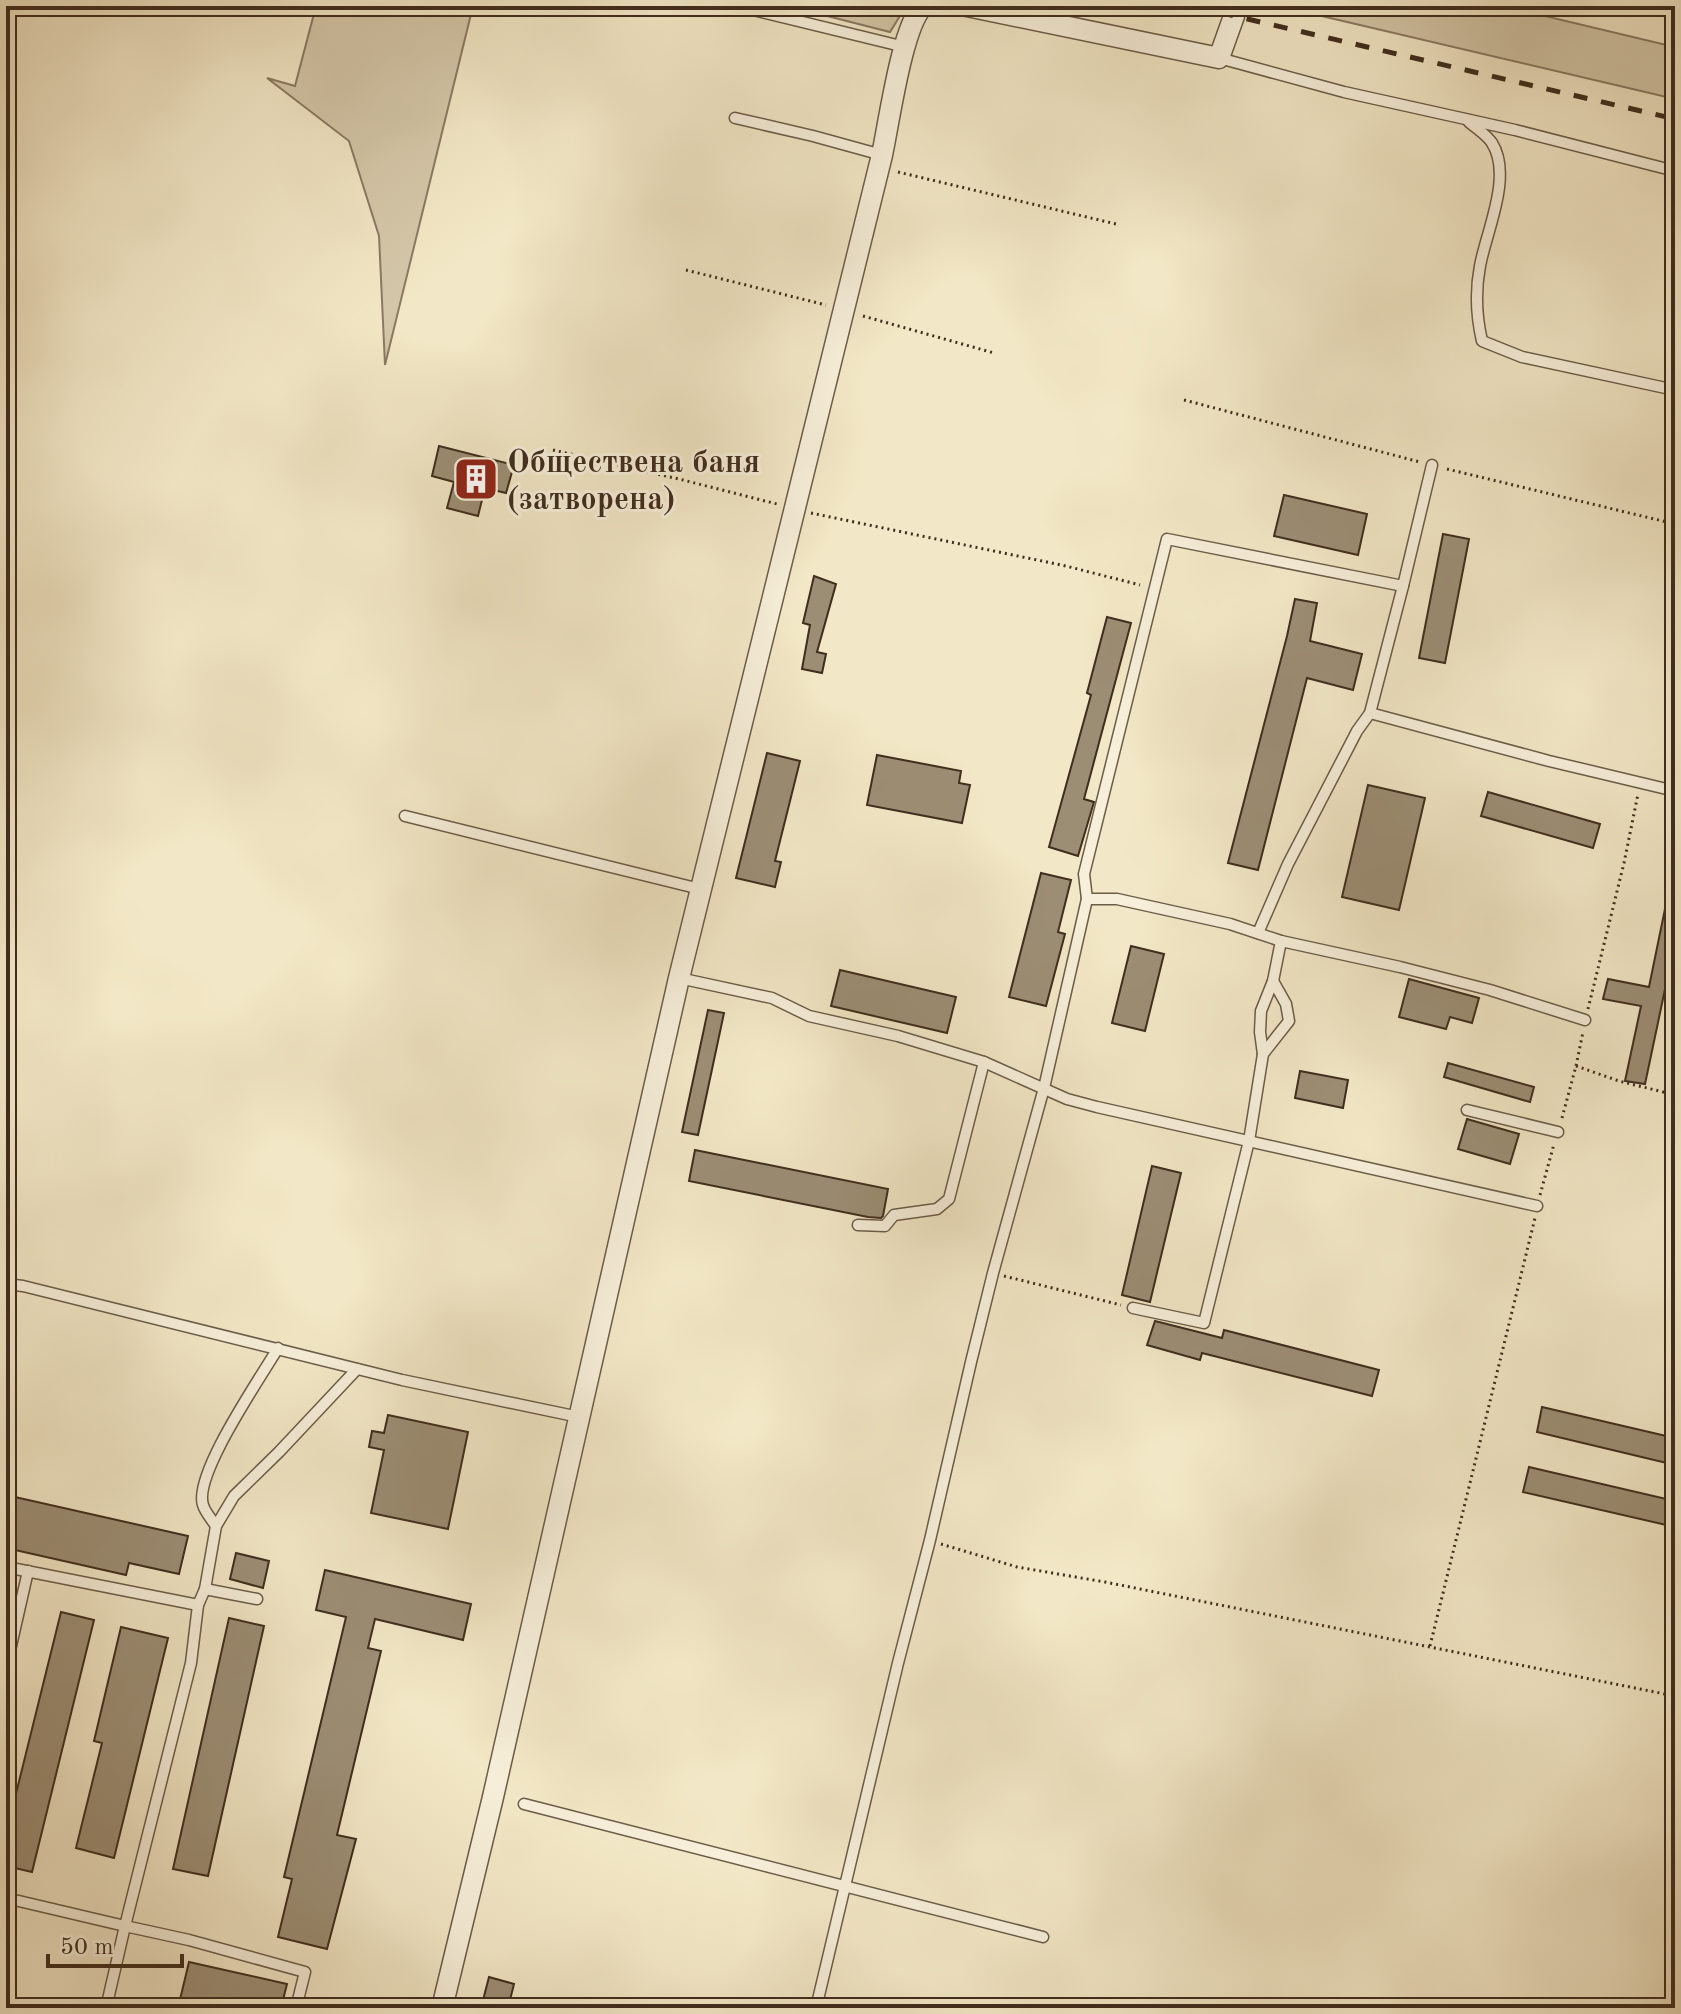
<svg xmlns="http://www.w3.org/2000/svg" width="1681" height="2014" font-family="'Old Standard TT',serif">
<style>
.green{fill:#d4c7a9;stroke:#8a7a64;stroke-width:2}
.building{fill:#9c8e75;stroke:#3f2d1e;stroke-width:2}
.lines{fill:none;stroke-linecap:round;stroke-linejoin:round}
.lane-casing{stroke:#6c5c48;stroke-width:13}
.street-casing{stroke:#6c5c48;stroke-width:23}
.path{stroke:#3f2d1e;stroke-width:3;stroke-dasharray:2 4;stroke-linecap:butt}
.lane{stroke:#f7efda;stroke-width:10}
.street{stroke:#f7efda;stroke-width:20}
.rail{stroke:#3f2d1e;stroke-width:5;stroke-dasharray:14 14;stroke-linecap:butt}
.labels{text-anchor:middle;stroke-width:6;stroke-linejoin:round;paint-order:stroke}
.poi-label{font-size:32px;font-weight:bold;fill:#3f2d1e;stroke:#f7efda;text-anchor:start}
</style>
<rect width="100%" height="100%" fill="#f2e7c6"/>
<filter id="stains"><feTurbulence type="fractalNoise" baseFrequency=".0025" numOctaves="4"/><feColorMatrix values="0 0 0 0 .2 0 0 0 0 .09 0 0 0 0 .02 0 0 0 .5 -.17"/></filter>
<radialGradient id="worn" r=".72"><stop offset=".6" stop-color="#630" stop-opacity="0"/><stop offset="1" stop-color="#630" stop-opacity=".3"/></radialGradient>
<!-- green -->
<g class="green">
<polygon points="316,6 473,6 385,365 379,236 349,141 267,78 295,86"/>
<polygon points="788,6 906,6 890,32"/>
<polygon points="1279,6 1503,6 1675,47 1675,99"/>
</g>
<!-- building -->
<g class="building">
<polygon points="439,446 514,465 506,493 485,488 478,516 447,508 454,482 432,476"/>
<polygon points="1284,495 1367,514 1358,555 1274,536"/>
<polygon points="1443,534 1469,539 1445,663 1419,658"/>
<polygon points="814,576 836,584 817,652 826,654 822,673 802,669 810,625 803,623"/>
<polygon points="1295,599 1317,603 1310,641 1362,654 1353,690 1307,678 1258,870 1228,863 1287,636"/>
<polygon points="1107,617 1131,623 1084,799 1094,802 1078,856 1049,847 1091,695 1087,693"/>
<polygon points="767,753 800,761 775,861 781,862 775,887 736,878"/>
<polygon points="877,755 961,771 959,783 970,785 962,823 867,805"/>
<polygon points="1368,785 1425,798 1399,910 1342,897"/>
<polygon points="1488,792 1600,824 1593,848 1481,816"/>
<polygon points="1041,873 1071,880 1058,932 1065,934 1046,1006 1009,997"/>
<polygon points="1668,894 1675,895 1675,942 1645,1084 1625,1081 1641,1006 1603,999 1608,979 1649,987"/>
<polygon points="1131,946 1164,954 1145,1031 1112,1023"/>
<polygon points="840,970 956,997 947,1033 831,1006"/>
<polygon points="1409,979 1479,998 1472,1023 1450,1017 1446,1029 1399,1017"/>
<polygon points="708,1010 724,1013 698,1135 682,1132"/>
<polygon points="1448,1063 1534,1087 1530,1102 1444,1077"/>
<polygon points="1300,1071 1348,1080 1343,1108 1295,1098"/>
<polygon points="1467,1119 1519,1134 1510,1164 1458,1149"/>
<polygon points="695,1150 888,1189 883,1216 881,1218 868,1217 689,1181"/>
<polygon points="1152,1166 1181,1173 1150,1302 1122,1295"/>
<polygon points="1155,1321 1222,1338 1224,1330 1379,1370 1372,1396 1202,1353 1200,1360 1147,1345"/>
<polygon points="1542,1407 1675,1438 1675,1465 1537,1432"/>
<polygon points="388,1415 468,1432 448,1529 371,1513 384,1450 369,1447 372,1431 384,1433"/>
<polygon points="1529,1467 1675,1501 1675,1527 1523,1492"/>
<polygon points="6,1495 188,1536 179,1574 129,1563 126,1575 6,1548"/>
<polygon points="236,1553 269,1561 263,1588 230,1579"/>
<polygon points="325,1570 471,1604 463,1640 375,1619 368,1648 381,1651 337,1835 356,1839 327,1949 278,1937 292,1879 284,1877 346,1617 316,1610"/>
<polygon points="61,1612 94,1620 32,1872 6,1866 6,1834"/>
<polygon points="229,1618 264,1626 208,1876 173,1869"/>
<polygon points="121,1627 168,1638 114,1858 76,1848 102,1743 94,1741"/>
<polygon points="189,1962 287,1984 281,2008 178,2008"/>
<polygon points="489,1977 514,1984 508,2008 481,2008"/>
</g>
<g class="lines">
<!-- lane casing -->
<g class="lane-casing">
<g id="lane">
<polyline points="737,6 905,47"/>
<polyline points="1219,58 1344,92 1515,130 1675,171"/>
<polyline points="735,118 813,136 882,155"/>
<path d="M1469,122c8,7 18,13 23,21 21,33 -6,89 -12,123 -5,26 -4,49 2,75l40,16 153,33"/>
<polyline points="1370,713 1549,761 1675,791"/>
<polyline points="405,816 700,889"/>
<polyline points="1087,899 1117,899 1230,924 1281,941 1400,967 1490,990 1585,1020"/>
<polyline points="1258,933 1288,864 1357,731 1370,713 1403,586 1432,465"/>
<polyline points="679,978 772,998 809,1016 898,1036 984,1062 1067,1099 1097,1107 1537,1206"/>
<polyline points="1263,1054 1289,1021 1286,1004 1273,981"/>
<polyline points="1467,1110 1558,1132"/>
<polyline points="858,1225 885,1226 894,1215 937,1209 949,1199 984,1062"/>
<polyline points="6,1284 23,1286 402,1380 579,1417"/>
<polyline points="1133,1308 1204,1323 1249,1141 1263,1054 1260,1032 1261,1011 1273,981 1281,941"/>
<path d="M216,1526c-4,-6 -11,-14 -13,-21 -10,-30 58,-128 75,-157"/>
<polyline points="6,1567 198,1605"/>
<polyline points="205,1589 257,1599"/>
<polyline points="6,1668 28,1571"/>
<polyline points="524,1804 1043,1937"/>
<polyline points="6,1898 125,1926 191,1663 198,1605 205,1589 216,1526 234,1496 279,1452 357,1369"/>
<polyline points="106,2008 125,1926 189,1940 305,1972 296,2008"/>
<polyline points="816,2008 898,1663 930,1540 971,1362 993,1273 1044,1088 1087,899 1084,874 1167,539 1403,586"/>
</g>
</g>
<!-- street casing -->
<g class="street-casing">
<g id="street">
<polyline points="967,6 1219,58 1234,16 1235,6"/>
<path d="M442,2008l51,-211 186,-819 203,-823c7,-32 20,-129 41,-149"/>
</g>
</g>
<!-- path -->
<g class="path">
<polyline points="898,172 1116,224"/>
<polyline points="686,270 826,305"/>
<polyline points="863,316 994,353"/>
<polyline points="1184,400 1420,462"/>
<polyline points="553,450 683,480 777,504"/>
<polyline points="1447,469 1675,524"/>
<polyline points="811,513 1066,566 1140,585"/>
<polyline points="1588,1009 1624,863 1638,794"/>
<polyline points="1576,1066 1619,1081 1675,1095"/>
<polyline points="1562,1118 1576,1066 1583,1032"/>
<polyline points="1540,1195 1554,1144"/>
<polyline points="1004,1276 1121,1305"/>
<polyline points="941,1544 1017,1567 1105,1582 1675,1696"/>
<polyline points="1430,1646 1535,1218"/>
</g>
<!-- lane -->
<use href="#lane" class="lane"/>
<!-- street -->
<use href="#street" class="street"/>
<!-- rail -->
<polyline class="rail" points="1192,6 1675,119"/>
</g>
<!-- icons -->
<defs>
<g id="building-square" transform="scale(2.3)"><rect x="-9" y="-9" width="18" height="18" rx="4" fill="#8f2418" stroke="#f7efda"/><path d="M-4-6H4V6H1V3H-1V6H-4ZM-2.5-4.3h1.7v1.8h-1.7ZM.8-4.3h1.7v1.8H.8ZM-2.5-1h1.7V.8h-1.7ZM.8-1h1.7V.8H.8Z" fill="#fff"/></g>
</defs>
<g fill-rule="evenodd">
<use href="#building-square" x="476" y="479"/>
</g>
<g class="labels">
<!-- poi labels -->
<g class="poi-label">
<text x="507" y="472">Обществена баня<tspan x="507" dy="37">(затворена)</tspan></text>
</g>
</g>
<!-- margin -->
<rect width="1681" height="2014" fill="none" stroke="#f2e7c6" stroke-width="32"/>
<rect x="8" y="8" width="1665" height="1998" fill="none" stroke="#3f2d1e" stroke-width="4"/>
<rect x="16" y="16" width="1649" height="1982" fill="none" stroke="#3f2d1e" stroke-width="2"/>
<!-- scale -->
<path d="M48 1954v12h134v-12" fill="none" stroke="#3f2d1e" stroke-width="4"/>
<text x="60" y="1954" font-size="24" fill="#3f2d1e" stroke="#f7efda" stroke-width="6" paint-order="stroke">50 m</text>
<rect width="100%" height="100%" filter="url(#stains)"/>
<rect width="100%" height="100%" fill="url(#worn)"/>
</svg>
